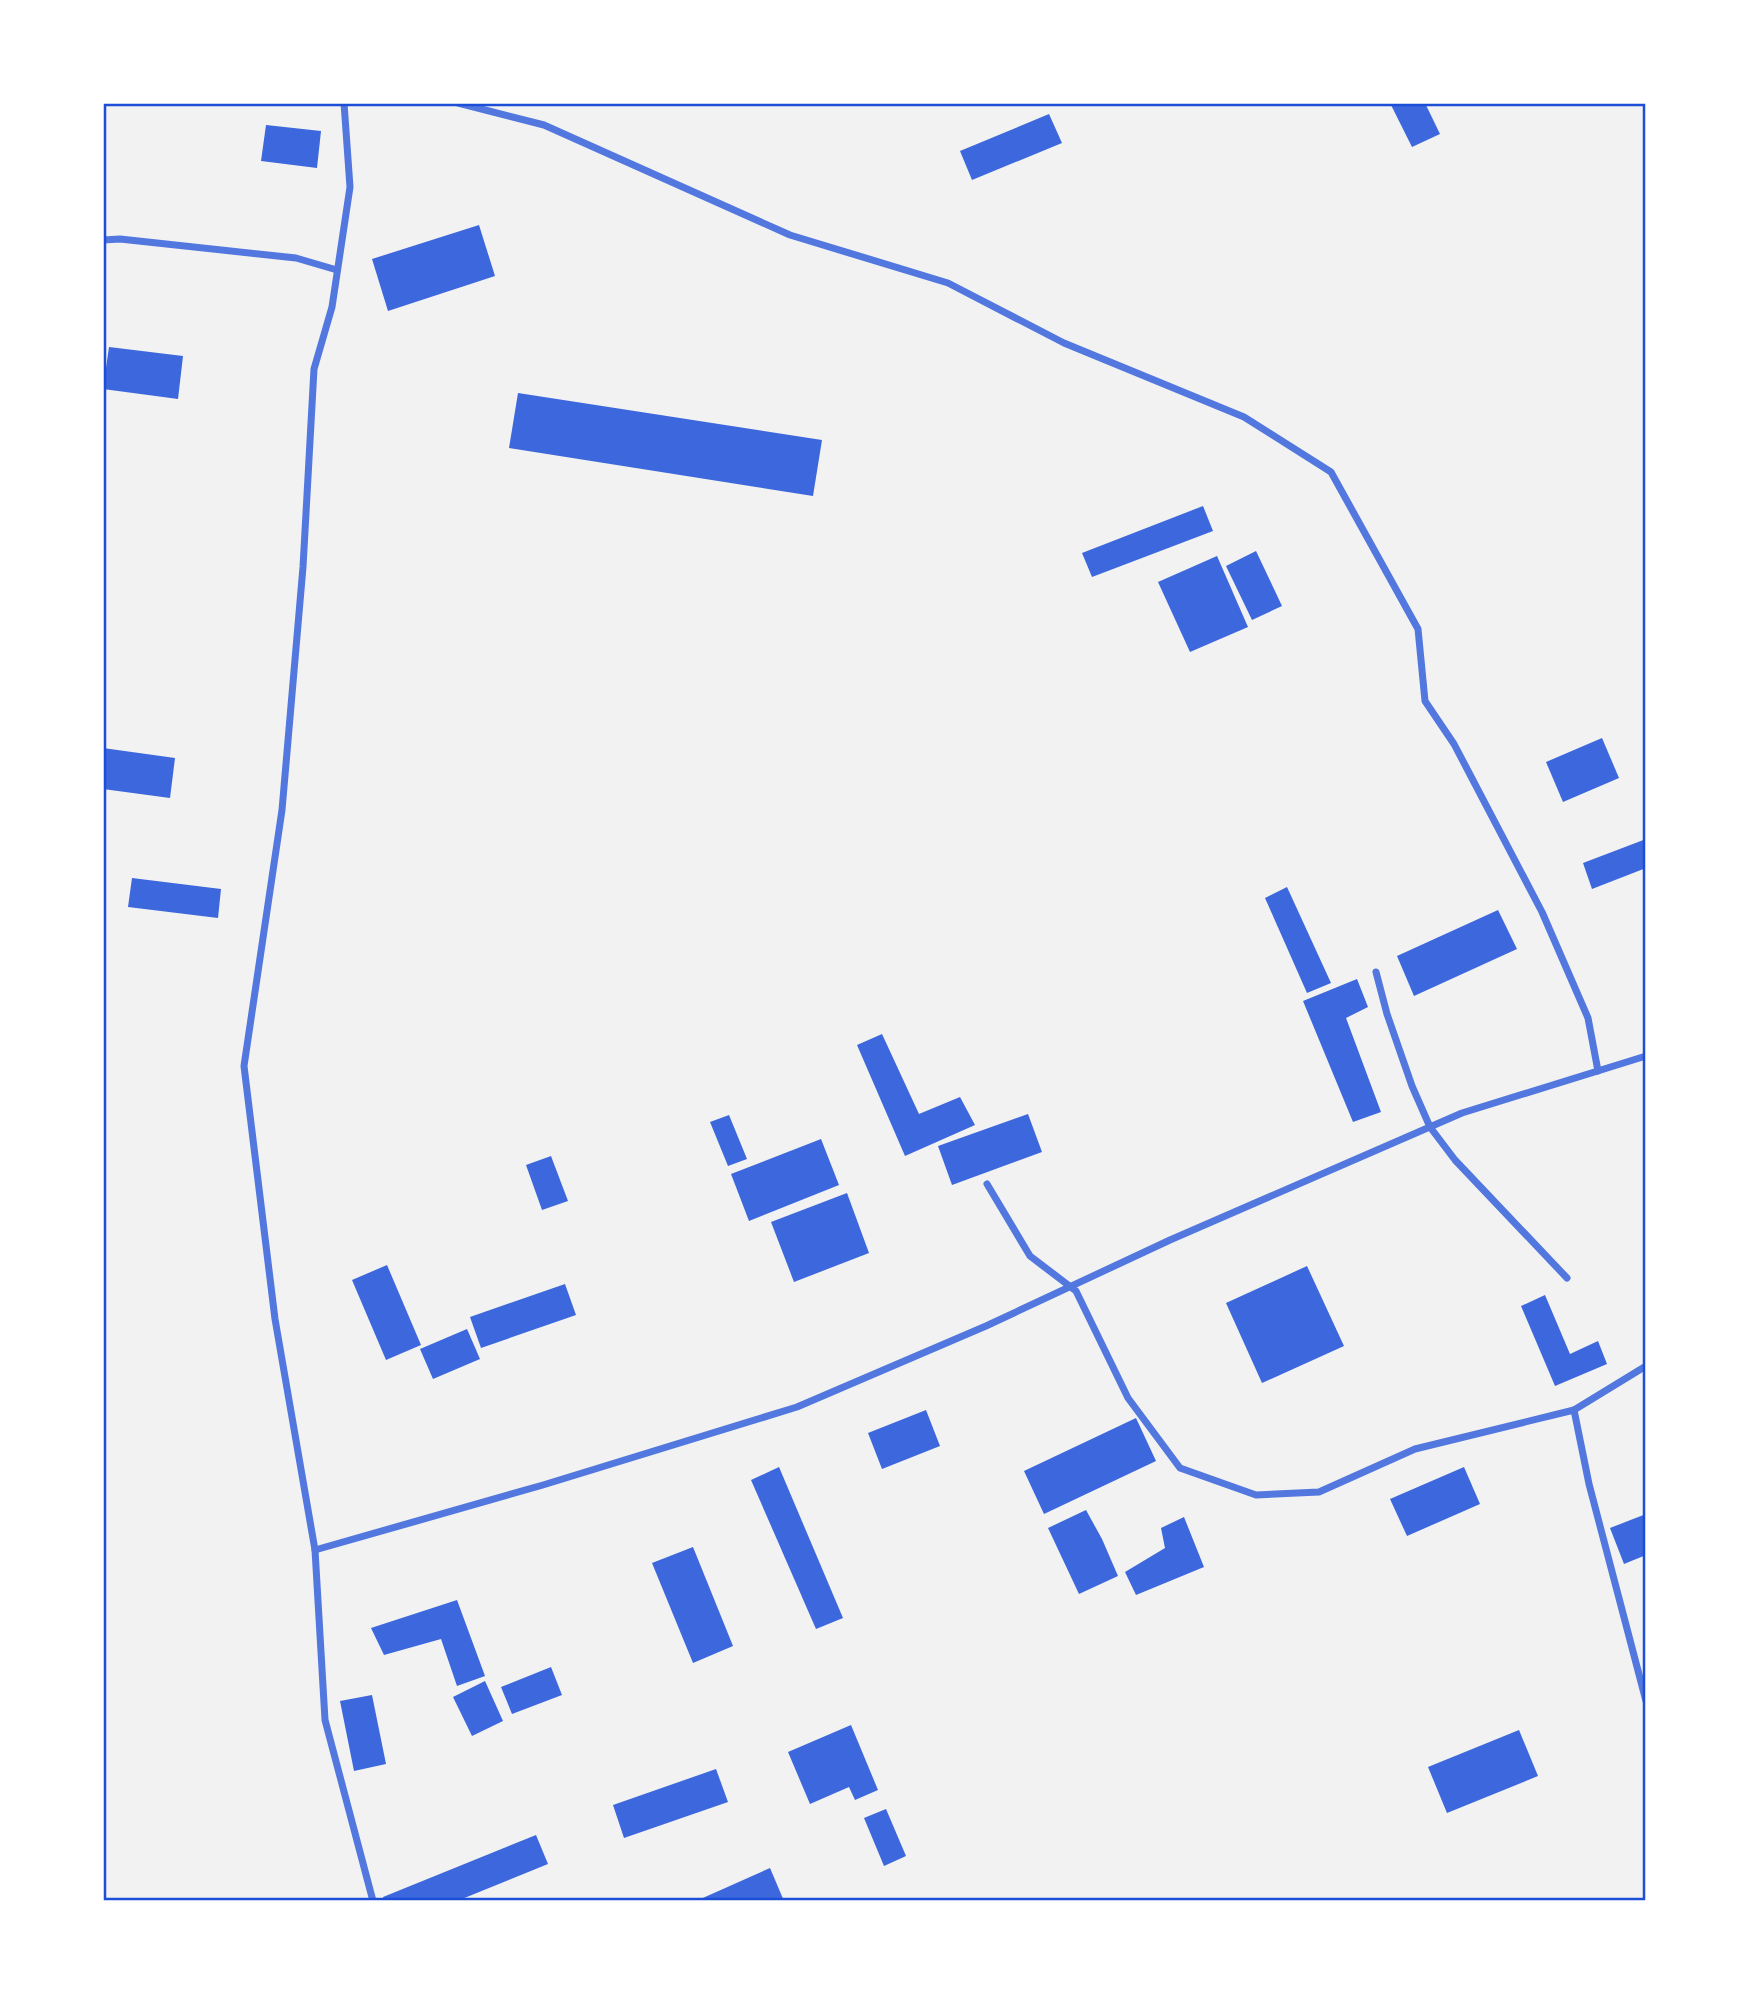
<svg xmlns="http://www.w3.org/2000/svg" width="1749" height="2004" font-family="'Archivo Narrow',sans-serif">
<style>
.building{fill:#3d67dc}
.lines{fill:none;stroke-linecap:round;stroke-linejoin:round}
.minor{stroke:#5277de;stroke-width:7}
.neatline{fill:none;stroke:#1d4ed8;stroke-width:2.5}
</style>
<rect width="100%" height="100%" fill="#f2f2f2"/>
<!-- building -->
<g class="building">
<polygon points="1390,103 1425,103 1440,134 1412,147"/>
<polygon points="1049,114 1062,143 972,180 960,151"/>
<polygon points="266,125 321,131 317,168 261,161"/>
<polygon points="479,225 495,276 388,311 372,259"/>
<polygon points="109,347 183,356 178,399 103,389"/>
<polygon points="518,393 822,440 813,496 509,448"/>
<polygon points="1203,506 1213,531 1092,577 1082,553"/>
<polygon points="1256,551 1282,606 1252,620 1226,566"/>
<polygon points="1217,556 1248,627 1190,652 1158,582"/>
<polygon points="1602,738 1619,778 1563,802 1546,762"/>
<polygon points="103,748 175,758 170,798 103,789"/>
<polygon points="1646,839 1646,868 1592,889 1583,863"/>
<polygon points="132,878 221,889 218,918 128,907"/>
<polygon points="1287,887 1331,983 1307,993 1265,898"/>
<polygon points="1498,910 1517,949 1414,996 1397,956"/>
<polygon points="1357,979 1368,1007 1346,1018 1381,1112 1353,1122 1303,1001"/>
<polygon points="882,1034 919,1114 960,1097 975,1125 905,1156 857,1045"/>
<polygon points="1028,1114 1042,1152 952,1185 938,1146"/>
<polygon points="729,1115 747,1159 728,1166 710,1122"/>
<polygon points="821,1139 839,1185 749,1221 731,1174"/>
<polygon points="551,1156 568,1201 542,1210 526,1165"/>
<polygon points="847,1193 869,1253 794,1282 771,1222"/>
<polygon points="387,1265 421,1345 386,1360 352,1280"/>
<polygon points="1307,1266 1344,1346 1262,1383 1226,1303"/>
<polygon points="565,1284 576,1315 481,1348 470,1317"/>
<polygon points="1545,1295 1570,1354 1598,1341 1607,1364 1555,1386 1521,1306"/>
<polygon points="467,1329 480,1359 433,1379 420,1349"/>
<polygon points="926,1410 940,1446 882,1469 868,1433"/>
<polygon points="1136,1418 1156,1461 1044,1514 1024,1471"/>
<polygon points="779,1467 843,1618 816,1629 751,1480"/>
<polygon points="1464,1467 1480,1504 1407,1536 1390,1499"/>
<polygon points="1086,1510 1102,1539 1118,1576 1079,1594 1048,1528"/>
<polygon points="1646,1514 1646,1555 1624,1564 1610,1528"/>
<polygon points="1184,1517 1204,1567 1136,1595 1125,1572 1165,1548 1161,1528"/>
<polygon points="693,1547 733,1646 693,1663 652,1563"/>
<polygon points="457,1600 485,1676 457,1686 441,1639 384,1655 371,1628"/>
<polygon points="551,1667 562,1695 512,1714 501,1687"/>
<polygon points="485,1681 503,1721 472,1736 453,1697"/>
<polygon points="372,1695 386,1764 354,1771 340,1701"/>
<polygon points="851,1725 878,1790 855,1800 849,1787 810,1804 788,1752"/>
<polygon points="1519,1730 1538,1776 1447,1813 1428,1767"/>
<polygon points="716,1769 728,1802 624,1838 613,1805"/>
<polygon points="886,1809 906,1856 884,1866 864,1818"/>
<polygon points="536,1835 548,1864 457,1901 384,1901 383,1897"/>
<polygon points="770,1868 784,1901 696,1901"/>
</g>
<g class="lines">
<!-- minor -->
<g class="minor">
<polyline points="344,103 350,187 332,307 314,369 303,567 282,810 244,1066 275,1319 315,1550 325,1720 373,1901"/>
<polyline points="458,103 544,125 790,235 948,283 1064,343 1244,417 1331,472 1418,629 1425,701 1454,744 1542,912 1588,1018 1598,1071"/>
<polyline points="103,240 120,239 296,258 337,270"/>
<polyline points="1376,972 1387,1014 1412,1086 1430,1127 1455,1160 1567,1278"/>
<polyline points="987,1184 1030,1256 1076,1291 1128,1398 1180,1468 1256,1495 1319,1492 1415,1449 1574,1410 1589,1484 1646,1701"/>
<polyline points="1574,1410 1646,1366"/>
<polyline points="315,1550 543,1485 797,1407 986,1326 1170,1240 1462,1113 1646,1056"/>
</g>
</g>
<!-- border -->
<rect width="1749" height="2004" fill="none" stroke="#ffffff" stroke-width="210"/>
<rect x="105" y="105" width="1539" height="1794" class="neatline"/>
</svg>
